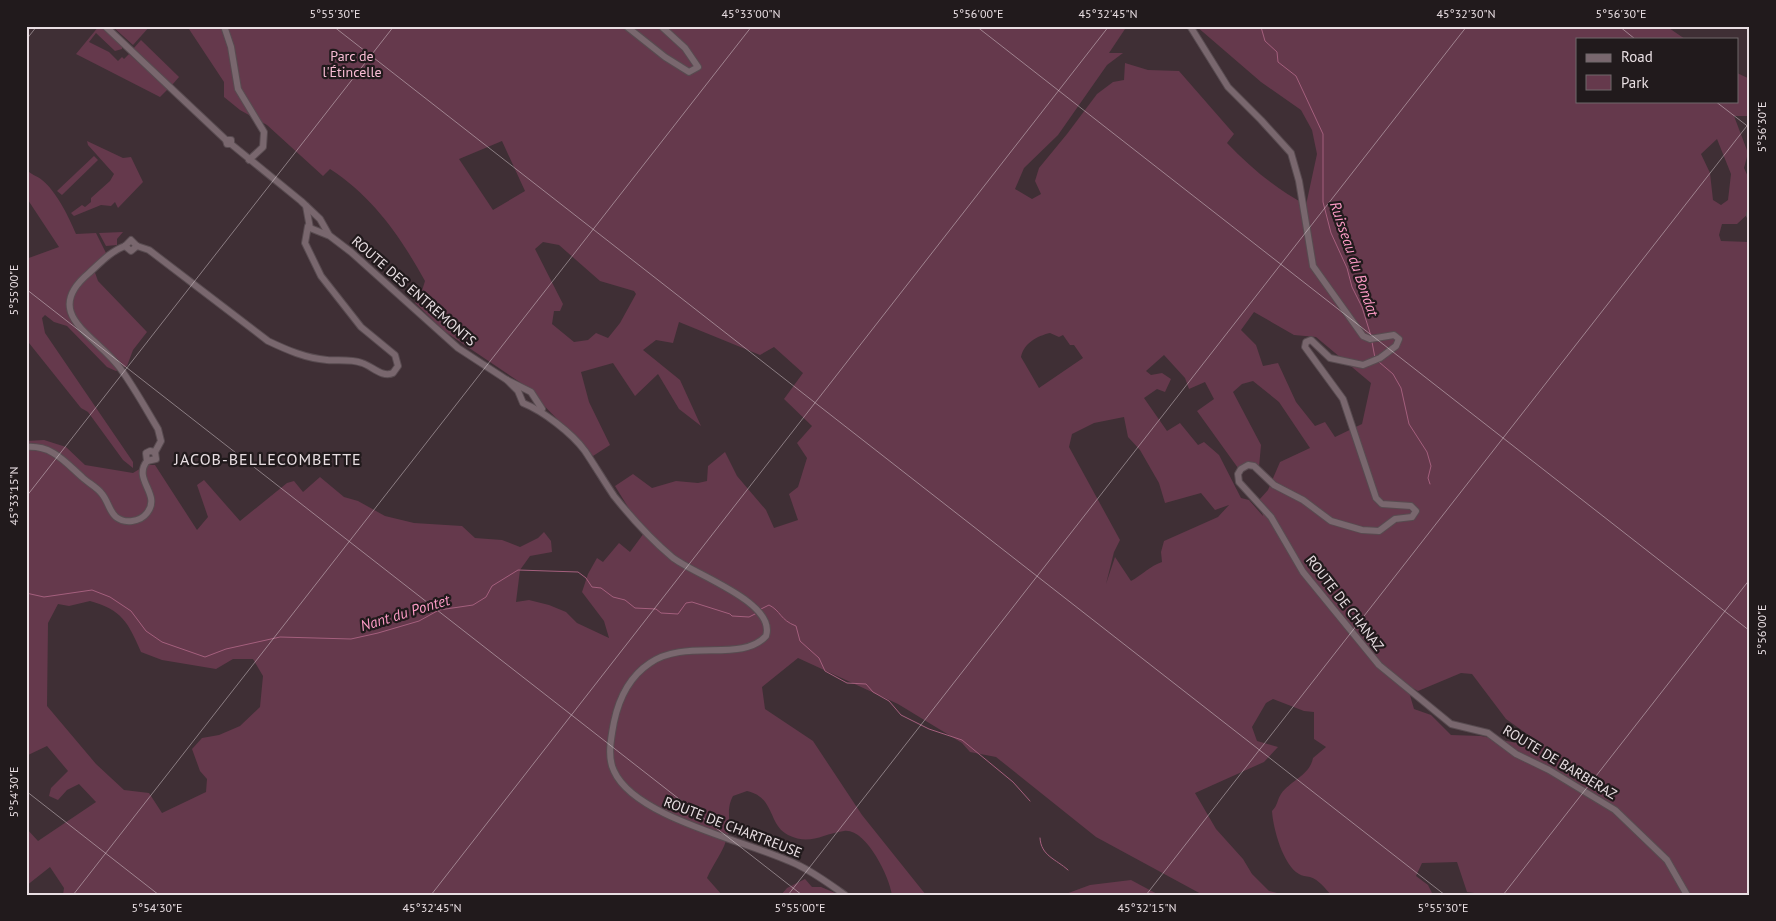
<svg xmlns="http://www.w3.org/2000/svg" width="1776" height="921" font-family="'PT Sans',sans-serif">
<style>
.green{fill:#65394c;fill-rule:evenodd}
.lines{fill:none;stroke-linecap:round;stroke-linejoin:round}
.stream{stroke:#a45f7d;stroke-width:1}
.secondary-casing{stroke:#584b50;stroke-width:8}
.secondary{stroke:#79676e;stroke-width:6}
.ticks{fill:none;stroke:#e8dee2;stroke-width:1;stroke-opacity:0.45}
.labels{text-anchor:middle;stroke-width:4.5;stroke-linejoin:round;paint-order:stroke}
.park-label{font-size:14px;fill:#f9bdd5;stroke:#211a1c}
.street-label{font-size:14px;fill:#e8dee2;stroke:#211a1c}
.water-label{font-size:15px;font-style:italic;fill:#fe9cc7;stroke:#211a1c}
.quarter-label{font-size:16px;letter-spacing:1px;fill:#e8dee2;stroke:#211a1c}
.neatline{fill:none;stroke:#e8dee2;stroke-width:2}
.ticks-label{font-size:12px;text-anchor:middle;fill:#e8dee2}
</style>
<rect width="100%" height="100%" fill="#3f2f35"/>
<!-- green -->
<g class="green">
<polygon points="99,26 122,45 122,49 115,51 96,33 89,42 109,52 118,61 122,57 124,59 129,54 168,89 160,97 76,54"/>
<polygon points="112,26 150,26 133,45"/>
<path d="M187,26h940l-18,27h14l-16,12 -49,70 -34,33 -9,21 17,10 9,-5 -6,-13 4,-13 28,-34 30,-40 16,-12 11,-2 1,-17 23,7 31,1 55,63 -7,9c24,25 49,46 79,62l11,-51 -5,-24 -11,-20 -40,-28 -65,-56h470l19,13h-108v62h160v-28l13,6v37h-16l14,37 -4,15 6,13v31l-13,12h-15l-3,11 2,6 29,1v653h-261l-22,-3 -10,-30 -35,1 -6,13 12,9 5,10h-102c-6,-7 -12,-15 -21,-18 -4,-1 -8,-1 -11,-3 -16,-9 -26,-46 -27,-63 6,-6 5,-11 9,-17 9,-13 29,-19 32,-36l13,-11 -12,-8v-27l-10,-1 -31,-12 -7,4 -14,24 5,14 21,6 -14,15 -69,31 21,36 27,30 9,15 17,17 16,4h-82l-107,-58 -100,-80 -26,-5 -8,-9 -64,-39 -100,-46 -36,29 3,22 48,32 49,74 64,80h-34c-3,-19 -26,-67 -48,-64 -22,3 -34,15 -56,4 -20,-10 -13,-38 -41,-44l-14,5c-8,15 -1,25 -5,39 -4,16 -15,29 -21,43l15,17h-659l1,-7 -14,-21 -24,19v-58l12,13 58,-39 -17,-18 -12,6 -9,10 -9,-4 2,-8 17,-17 -21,-25 -21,10v-315l18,-1 22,7 19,18 48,8 13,-8h9l42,65 11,-13 -11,-32 7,-5 36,41 47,-38 7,-2 9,11 17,-15 24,20 14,4 27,15 29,7 48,3 13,12 27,2 18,7 18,-9 6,-6 7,9 1,11 -22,4 -10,14 -4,32 13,-2 20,5 17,7 11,11 32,15 -5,-17 -22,-29 6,-18 9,-16 6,4 16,-19 11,9 14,-19 -29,-47 18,-12 19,14 24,-7 22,2 9,-2 1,-15 17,-14 12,24 29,34 8,18 24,-8 -9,-26 9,-7 9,-29 -10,-15 15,-17 -28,-27 19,-26 -29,-26 -14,8 -81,-33 -6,21 -17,-3 -13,10 37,30 21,46 -22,-17 -21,-35 -23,22 -22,-33 -32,9 8,30 21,43 -17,11 -69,-71 -80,-54 -29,-28 5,-6 5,-16c-25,-45 -52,-84 -95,-112l-7,7 -56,-51 -27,-15 -16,-13v-15zM1717,139l14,35 -3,26 -7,5 -8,-5 -3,-27 -9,-19zM502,141l23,50 -32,19 -34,-51zM543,242l16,3 41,36 34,10 2,3 -16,29 -12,15 -12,-5 -8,7 -14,2 -22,-18 2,-13h6l3,-7 -28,-55zM1254,312l40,23 22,2 55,46 -9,41 -27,13 -10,-15 -10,4 -19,-24 -18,-39 -15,3 -7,-21 -15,-15zM1050,333l9,4 4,-2 7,10h4l9,13 -44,30 -18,-31c3,-14 16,-21 29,-24zM1164,355l21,23 4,11 16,-7 9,17 -17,12 41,57 21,-1 2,-22 -28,-53 9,-8 11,-3 26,21 31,46 -30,14 -12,28 -9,10 4,16 -14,-16 -8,-2 -22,-43 -15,-13 -6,3 -18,-22 -13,8 -23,-33 13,-9 8,3 6,-13 -9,-6 -11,2 -5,-4zM1124,417l4,20 12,13 19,33 6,20 36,-10 14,17 14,-5 -11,12 -54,24 -3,11 1,10c-12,4 -20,13 -31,19l-16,-24 -9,27 8,-32 6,-12 -51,-93 3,-13 22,-11zM90,601c32,9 38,21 51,51l21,8 54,9 17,-10h20l10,17 -3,31 -20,19 -21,9 -17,3 -10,11 8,22 7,8 -1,13 -44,21 -13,-20 -25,-3 -28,-26 -49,-58 1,-83 10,-19 11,2zM1461,673l11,1 34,45 28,20 -7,6 -46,-9 -30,-1 -20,-20 -17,-6 -7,-24 11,6z"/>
<polygon points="141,40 179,77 172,85 133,49"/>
<polygon points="87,141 123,158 131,157 143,182 118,208 115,202 111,206 101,205 74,216 71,213 82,205 85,207 91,202 91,198 110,181 114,174 88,145"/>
<polygon points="94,156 98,160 62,195 57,191"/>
<path d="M26,169c5,6 10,6 16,11 14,11 27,37 34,54l20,-1 11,22 -14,12 5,14 49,51 -14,18 -6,16 -11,5 -9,-4 -40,-41 -13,-4 -9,-7 -3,3 3,15 88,129v6l-10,-8 -35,-48 -7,-4 -52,-65h-3v-84l33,-12 -33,-50z"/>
<polygon points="123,232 117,239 117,245 106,246 99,233"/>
<polygon points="805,879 812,887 821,887 840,895 781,895 787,888"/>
<polygon points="1131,880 1159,895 1063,895 1090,885"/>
</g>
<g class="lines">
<!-- stream -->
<g class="stream">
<polyline points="1261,27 1265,41 1277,52 1278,62 1296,76 1323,134 1323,202 1331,233 1347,268 1352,287 1362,307 1371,336"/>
<polyline points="1372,342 1375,358"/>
<polyline points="1379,362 1393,374 1401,388 1409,424 1427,452 1431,466 1428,478 1430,484"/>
<polyline points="26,593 44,597 92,590 110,597 131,611 146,631 162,642 205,657 226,649 280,637 351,639 378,633 419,621 439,610 473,605 486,597 492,586 518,570 578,572 586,578 592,587 601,588 613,597 625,600 635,608 656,609 661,613 678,614 686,603 692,602 730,614 732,616 749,617 757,613"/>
<path d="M759,610l10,-5c12,6 11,15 27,21l4,15 19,17 6,13 22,12 19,1 7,8 16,9 12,14 28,14 33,11 51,42 17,19"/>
<path d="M1040,838c1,18 16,21 28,32"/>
</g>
<!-- secondary casing -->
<g class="secondary-casing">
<g id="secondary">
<polyline points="105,26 226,140"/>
<polyline points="224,26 231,47 238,89 264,132 263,147 249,160"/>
<polyline points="626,26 665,57 689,72 698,67 685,48 661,26"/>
<polyline points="1190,26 1228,87 1261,120 1291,153 1299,181 1313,266 1363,336 1370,339 1394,335 1399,339 1396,346 1380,358 1363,365 1330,358 1311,340 1306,342 1305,347 1343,399 1376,498 1382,504 1411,506 1416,511 1412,517 1395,519 1379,531 1362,530 1331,521 1303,500 1274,485 1254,466 1248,465 1241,469 1238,474 1239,482 1271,517 1303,572 1379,665 1451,724 1488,733 1516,754 1549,770 1615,810 1667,860 1687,895"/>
<polyline points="231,144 231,140 226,140 227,144 231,144 301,201 320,219 329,235"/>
<polyline points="306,206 310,228 330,236 351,252 458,348 507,380 531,392 542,409"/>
<polyline points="1750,214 1750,215"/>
<path d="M125,246c-14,5 -25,17 -36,27 -49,41 7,62 31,95 14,19 26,41 38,61l3,12 -6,11"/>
<polyline points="125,246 131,240 137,246"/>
<polyline points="125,246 131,251 137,246"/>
<path d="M137,246l12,4 119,91c19,9 37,17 59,19 11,1 24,-1 35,3 10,3 20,15 31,10l5,-7 -3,-11 -34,-28 -40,-51 -16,-33 3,-17"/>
<path d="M507,380l11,11 5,12c20,8 49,30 62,48 10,15 19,30 29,45 16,20 39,45 58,61 20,17 105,45 94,79 -24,27 -80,2 -116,27 -21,14 -31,35 -36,59 -3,16 -7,35 0,49 22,49 140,71 186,95 16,8 31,19 45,29"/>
<path d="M26,447c26,-2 38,14 56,30 6,6 15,10 20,17 6,7 7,17 14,23 9,7 24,5 31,-4 15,-19 -15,-33 0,-52"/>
<polyline points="147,461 146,453 150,451 155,452"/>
<polyline points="147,461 156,459 155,452"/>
</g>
</g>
<!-- secondary -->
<use href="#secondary" class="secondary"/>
</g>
<!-- ticks -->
<path class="ticks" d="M333,26l1112,869M976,26l774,605M1619,26l16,13M26,40l11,-14M1715,101l35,27M26,289l776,606M26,497l368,-471M26,791l133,104M73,895l679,-869M431,895l678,-869M788,895l679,-869M1146,895l604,-773M1503,895l247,-316"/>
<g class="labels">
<!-- park labels -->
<g class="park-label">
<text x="352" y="61">Parc de<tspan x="352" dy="16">l'Étincelle</tspan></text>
</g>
<!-- street labels -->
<g class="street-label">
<text transform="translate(414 291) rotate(41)" y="5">ROUTE DES ENTREMONTS</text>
<text transform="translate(1345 603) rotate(52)" y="5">ROUTE DE CHANAZ</text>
<text transform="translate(1560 762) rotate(31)" y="5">ROUTE DE BARBERAZ</text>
<text transform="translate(733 827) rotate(21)" y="5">ROUTE DE CHARTREUSE</text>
</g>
<!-- water labels -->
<g class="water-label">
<text transform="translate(1354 259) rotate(71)" y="5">Ruisseau du Bondat</text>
<text transform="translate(405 613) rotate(-17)" y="5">Nant du Pontet</text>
</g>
<!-- quarter labels -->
<g class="quarter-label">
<text x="268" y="465">JACOB-BELLECOMBETTE</text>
</g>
</g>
<!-- border -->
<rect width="1776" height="921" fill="none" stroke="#211a1c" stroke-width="55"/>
<!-- legend -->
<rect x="1576" y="38" width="162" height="65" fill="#211a1c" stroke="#71686b"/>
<rect x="1586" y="54" width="25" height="8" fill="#79676e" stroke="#71686b"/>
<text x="1621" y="62" font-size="15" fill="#e8dee2">Road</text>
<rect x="1586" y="75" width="25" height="15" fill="#65394c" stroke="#71686b"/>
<text x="1621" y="88" font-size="15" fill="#e8dee2">Park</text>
<rect x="28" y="28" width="1720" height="866" class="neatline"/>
<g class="ticks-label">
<text x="335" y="18">5°55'30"E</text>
<text x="751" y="18">45°33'00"N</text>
<text x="978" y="18">5°56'00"E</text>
<text x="1108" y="18">45°32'45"N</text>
<text x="1466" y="18">45°32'30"N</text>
<text x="1621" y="18">5°56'30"E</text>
<text transform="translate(1762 127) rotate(-90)" y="4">5°56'30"E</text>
<text transform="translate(14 290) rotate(-90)" y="4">5°55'00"E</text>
<text transform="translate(14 496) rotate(-90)" y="4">45°33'15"N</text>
<text transform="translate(1762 630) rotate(-90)" y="4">5°56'00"E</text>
<text transform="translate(14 792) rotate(-90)" y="4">5°54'30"E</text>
<text x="157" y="912">5°54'30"E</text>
<text x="432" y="912">45°32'45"N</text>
<text x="800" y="912">5°55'00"E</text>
<text x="1147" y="912">45°32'15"N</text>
<text x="1443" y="912">5°55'30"E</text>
</g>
</svg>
